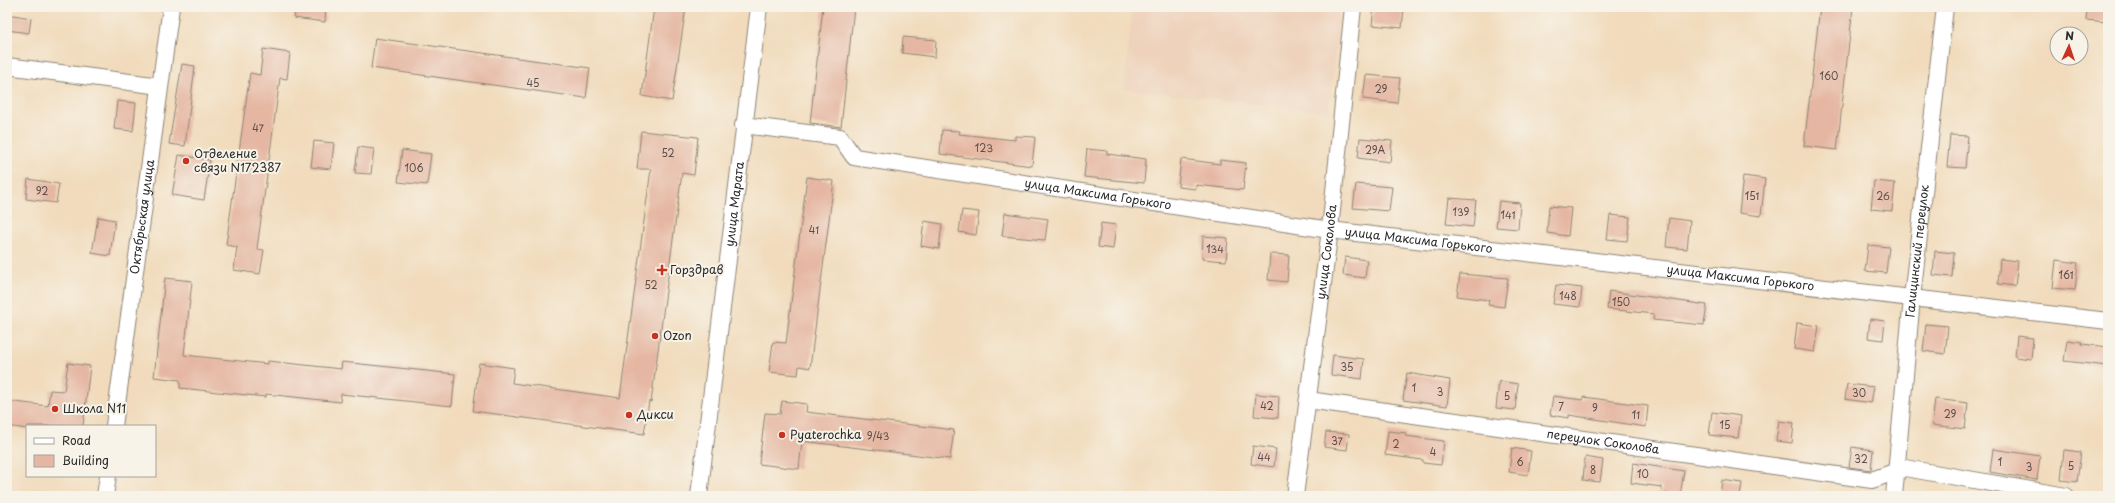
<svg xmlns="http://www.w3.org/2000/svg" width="2115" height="503" font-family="'Playpen Sans',sans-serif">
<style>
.built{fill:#eed2bb}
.building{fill:#e5b7a3}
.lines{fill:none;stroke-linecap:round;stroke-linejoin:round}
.minor-casing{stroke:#8e8374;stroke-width:18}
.minor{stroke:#fff;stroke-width:16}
.poi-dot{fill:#c8321e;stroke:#f7f3e8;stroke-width:1.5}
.labels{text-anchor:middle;stroke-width:4;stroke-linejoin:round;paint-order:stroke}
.number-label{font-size:10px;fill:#5a4e49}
.poi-label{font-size:12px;fill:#2b2b2b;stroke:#f7f3e8;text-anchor:start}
.street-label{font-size:12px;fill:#2b2b2b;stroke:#f7f3e8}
</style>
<rect width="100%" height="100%" fill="#f7f3e8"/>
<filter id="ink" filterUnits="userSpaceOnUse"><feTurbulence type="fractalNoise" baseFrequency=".025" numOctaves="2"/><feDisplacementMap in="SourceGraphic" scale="8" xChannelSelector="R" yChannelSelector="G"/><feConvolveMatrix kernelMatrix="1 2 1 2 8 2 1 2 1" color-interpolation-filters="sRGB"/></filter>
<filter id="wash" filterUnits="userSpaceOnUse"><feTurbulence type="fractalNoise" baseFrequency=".012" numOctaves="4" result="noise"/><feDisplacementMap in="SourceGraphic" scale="16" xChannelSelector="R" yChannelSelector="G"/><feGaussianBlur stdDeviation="0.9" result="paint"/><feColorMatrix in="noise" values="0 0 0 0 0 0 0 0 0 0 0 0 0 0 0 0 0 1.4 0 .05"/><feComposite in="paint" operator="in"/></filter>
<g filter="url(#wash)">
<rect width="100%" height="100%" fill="#f1dbbc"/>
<!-- built -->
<polygon class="built" points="1133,7 1340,7 1329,112 1124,89"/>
<g id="blocks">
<!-- building -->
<g class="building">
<polygon points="296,7 326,7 325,22 294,18"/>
<polygon points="654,7 686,7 672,101 642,96"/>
<polygon points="823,7 854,7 841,127 810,123"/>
<polygon points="1374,7 1404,7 1402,28 1372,25"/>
<polygon points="1820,7 1853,7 1837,150 1804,146"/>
<polygon points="2087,7 2108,7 2107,22 2086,20"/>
<polygon points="7,14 31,18 29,33 7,30"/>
<polygon points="903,37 936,40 935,57 902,53"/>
<polygon points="375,38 590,68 586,98 371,68"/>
<polygon points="263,49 290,53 287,79 280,78 257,249 264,250 260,274 234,270 237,247 226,245 250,73 260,75"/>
<polygon points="182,64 195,66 185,146 169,144"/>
<polygon points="1366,75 1400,78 1397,103 1363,99"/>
<polygon points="117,101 136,103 133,131 114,129"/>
<polygon points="942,130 960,131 959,134 1015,140 1015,136 1035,137 1032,166 940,154"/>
<polygon points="641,131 698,137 694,175 682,173 651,402 649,401 644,434 473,411 479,363 514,368 512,383 620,398 651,169 637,169"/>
<polygon points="1950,135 1968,136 1965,168 1947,167"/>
<polygon points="1360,138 1392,141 1390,162 1358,158"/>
<polygon points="314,141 334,143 331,169 311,167"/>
<polygon points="358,147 374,149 371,174 355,173"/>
<polygon points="1087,149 1107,151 1107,154 1146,159 1144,183 1084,177"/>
<polygon points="402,150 431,154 427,185 398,182"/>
<polygon points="179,155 210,160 204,200 172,195"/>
<polygon points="1181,159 1220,164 1220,160 1246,163 1243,190 1196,185 1196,189 1178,187"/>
<polygon points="1743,176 1765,179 1761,216 1739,213"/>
<polygon points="807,177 834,181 810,368 799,366 798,375 769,372 773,342 786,343"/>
<polygon points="28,179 59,184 56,203 26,199"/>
<polygon points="1874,181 1895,183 1892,211 1871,209"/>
<polygon points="1356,184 1392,187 1389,211 1353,208"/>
<polygon points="1449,198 1476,200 1473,227 1446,224"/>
<polygon points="1499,201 1520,203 1518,229 1496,227"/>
<polygon points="1549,206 1571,208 1568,236 1547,233"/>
<polygon points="962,210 979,212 976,235 959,232"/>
<polygon points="1005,213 1048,219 1045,240 1002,236"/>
<polygon points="1610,215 1630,217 1627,241 1607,239"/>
<polygon points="98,217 115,220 110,256 92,253"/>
<polygon points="1669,218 1690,221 1687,249 1666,247"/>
<polygon points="924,221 942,224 939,249 921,246"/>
<polygon points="1101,223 1116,225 1113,249 1098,247"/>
<polygon points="1203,236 1228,238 1226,261 1202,259"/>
<polygon points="1868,245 1889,247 1886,273 1865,271"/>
<polygon points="1935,251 1954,253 1952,277 1933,275"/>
<polygon points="1270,254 1289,255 1287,282 1268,280"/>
<polygon points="1345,257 1367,260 1365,278 1343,275"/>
<polygon points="2000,259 2018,261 2015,286 1998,284"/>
<polygon points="2056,260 2078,263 2075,290 2053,288"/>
<polygon points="1460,274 1508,278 1504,307 1488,305 1489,300 1457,296"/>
<polygon points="165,278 192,281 184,355 268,364 268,361 341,369 342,362 455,374 452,406 341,394 340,402 266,394 266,397 180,388 180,380 154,377"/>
<polygon points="1556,285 1582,288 1580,307 1553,304"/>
<polygon points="1609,291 1707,305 1704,325 1653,320 1654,314 1607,309"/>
<polygon points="1870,319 1885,321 1883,340 1868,338"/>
<polygon points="1797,323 1819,326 1815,352 1794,349"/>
<polygon points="1926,324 1948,326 1945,354 1923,351"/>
<polygon points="2017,336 2033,338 2031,359 2015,357"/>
<polygon points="2067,340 2082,342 2082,344 2108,347 2108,366 2064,361"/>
<polygon points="1333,355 1364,359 1362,379 1331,375"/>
<polygon points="68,363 90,366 83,426 27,426 27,429 7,426 7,401 48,406 50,390 64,391"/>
<polygon points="1407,373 1450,380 1447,406 1403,400"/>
<polygon points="1499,381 1518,384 1515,410 1496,408"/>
<polygon points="1847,384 1874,387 1871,403 1845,399"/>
<polygon points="1256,394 1279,396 1278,418 1254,416"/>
<polygon points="1553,396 1583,400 1584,397 1648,406 1646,427 1569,415 1569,418 1550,415"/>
<polygon points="1935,399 1968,403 1965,429 1932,425"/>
<polygon points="782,401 807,404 806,412 954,430 950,459 802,441 799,469 759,464 765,413 780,414"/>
<polygon points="1712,412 1741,416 1738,438 1709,435"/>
<polygon points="1779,421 1794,423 1792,443 1776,441"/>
<polygon points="1388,431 1406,433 1405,436 1444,441 1441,465 1423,463 1423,460 1385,455"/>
<polygon points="1326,432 1349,434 1347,450 1324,447"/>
<polygon points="1253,446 1276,449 1274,467 1251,464"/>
<polygon points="1852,447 1873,450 1871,470 1849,467"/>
<polygon points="1512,448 1531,451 1528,475 1509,472"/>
<polygon points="1993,449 2040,456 2037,480 1990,472"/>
<polygon points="2064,450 2081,452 2077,482 2061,480"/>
<polygon points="1585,457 1603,460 1600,482 1583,480"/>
<polygon points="1633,463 1684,471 1680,496 1661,493 1662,487 1631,483"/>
<polygon points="1722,480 1742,483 1740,496 1720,496"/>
</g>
</g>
</g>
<g filter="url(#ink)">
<use href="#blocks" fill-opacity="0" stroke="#8e8374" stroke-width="1"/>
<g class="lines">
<!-- minor casing -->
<g class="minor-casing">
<g id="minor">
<polyline points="7,66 160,86"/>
<path id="s1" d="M743,125l97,12 14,20 476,73 778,91"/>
<path id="s2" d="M1308,400l564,80 33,-12 161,28"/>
<path id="s3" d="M114,426l57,-419"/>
<polyline points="105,496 108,476"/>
<path id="s4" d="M699,496l60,-489"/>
<path id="s5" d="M1295,496l35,-266 23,-223"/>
<path id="s6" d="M1894,496l18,-198 33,-291"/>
</g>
</g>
<!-- minor -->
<use href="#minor" class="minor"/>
</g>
</g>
<!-- markers -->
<g class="poi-dot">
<circle cx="186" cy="161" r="4"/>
<path d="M660 264h4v4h4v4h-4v4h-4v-4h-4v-4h4z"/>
<circle cx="655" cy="336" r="4"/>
<circle cx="55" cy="409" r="4"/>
<circle cx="629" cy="415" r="4"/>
<circle cx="782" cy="435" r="4"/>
</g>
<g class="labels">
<!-- number labels -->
<g class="number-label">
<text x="1829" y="80">160</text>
<text x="533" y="87">45</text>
<text x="1381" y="93">29</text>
<text x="258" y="132">47</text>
<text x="984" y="152">123</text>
<text x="1375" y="154">29А</text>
<text x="668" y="157">52</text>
<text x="414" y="172">106</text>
<text x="42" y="195">92</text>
<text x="1752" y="200">151</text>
<text x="1883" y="200">26</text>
<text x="1461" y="216">139</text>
<text x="1508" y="219">141</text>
<text x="814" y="234">41</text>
<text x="1215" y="253">134</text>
<text x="2066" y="279">161</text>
<text x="651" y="289">52</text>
<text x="1568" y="300">148</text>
<text x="1621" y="306">150</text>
<text x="1347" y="371">35</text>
<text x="1414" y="392">1</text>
<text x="1440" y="396">3</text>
<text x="1859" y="397">30</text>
<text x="1507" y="400">5</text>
<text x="1267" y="410">42</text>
<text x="1561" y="411">7</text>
<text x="1595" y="412">9</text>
<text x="1950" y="418">29</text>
<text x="1636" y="419">11</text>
<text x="1725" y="429">15</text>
<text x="878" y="440">9/43</text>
<text x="1337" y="445">37</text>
<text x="1396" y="448">2</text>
<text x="1433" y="456">4</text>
<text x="1264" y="461">44</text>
<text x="1861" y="463">32</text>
<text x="1520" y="466">6</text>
<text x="2000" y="466">1</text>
<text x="2071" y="470">5</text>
<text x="2029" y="471">3</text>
<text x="1593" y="474">8</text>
<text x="1643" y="478">10</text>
</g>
<!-- poi labels -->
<g class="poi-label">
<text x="194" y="158">Отделение<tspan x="194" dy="14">связи N172387</tspan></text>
<text x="670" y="274">Горздрав</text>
<text x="663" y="340">Ozon</text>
<text x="63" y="413">Школа N11</text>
<text x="637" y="419">Дикси</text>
<text x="790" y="439">Pyaterochka</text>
</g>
<!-- street labels -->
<g class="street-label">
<text dy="4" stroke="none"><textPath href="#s1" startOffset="369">улица Максима Горького</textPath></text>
<text dy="4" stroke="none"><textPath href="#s4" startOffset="294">улица Марата</textPath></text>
<text dy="4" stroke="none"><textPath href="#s3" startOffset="211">Октябрьская улица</textPath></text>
<text dy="4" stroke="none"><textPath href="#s1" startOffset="693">улица Максима Горького</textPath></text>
<text dy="4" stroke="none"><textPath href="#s6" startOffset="246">Галицинский переулок</textPath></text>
<text dy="4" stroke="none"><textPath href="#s5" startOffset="246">улица Соколова</textPath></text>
<text dy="4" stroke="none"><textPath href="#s1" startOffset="1017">улица Максима Горького</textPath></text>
<text dy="4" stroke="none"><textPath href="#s2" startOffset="298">переулок Соколова</textPath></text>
</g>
</g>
<!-- margin -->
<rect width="2115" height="503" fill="none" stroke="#f7f3e8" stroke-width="24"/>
<!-- legend -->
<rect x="26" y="425" width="130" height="52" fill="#f7f3e8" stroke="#a5a39c"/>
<rect x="34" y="438" width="20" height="6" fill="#ffffff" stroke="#a5a39c"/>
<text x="62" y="445" font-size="12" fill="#2b2b2b">Road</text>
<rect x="34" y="455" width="20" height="12" fill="#e5b7a3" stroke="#a5a39c"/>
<text x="62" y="465" font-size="12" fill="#2b2b2b">Building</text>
<!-- north arrow -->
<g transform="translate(2069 46) rotate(3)"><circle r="19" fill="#f7f3e8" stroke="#a5a39c"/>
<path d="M0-3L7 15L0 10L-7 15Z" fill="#c8321e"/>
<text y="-6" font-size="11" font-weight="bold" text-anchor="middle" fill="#2b2b2b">N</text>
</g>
</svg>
